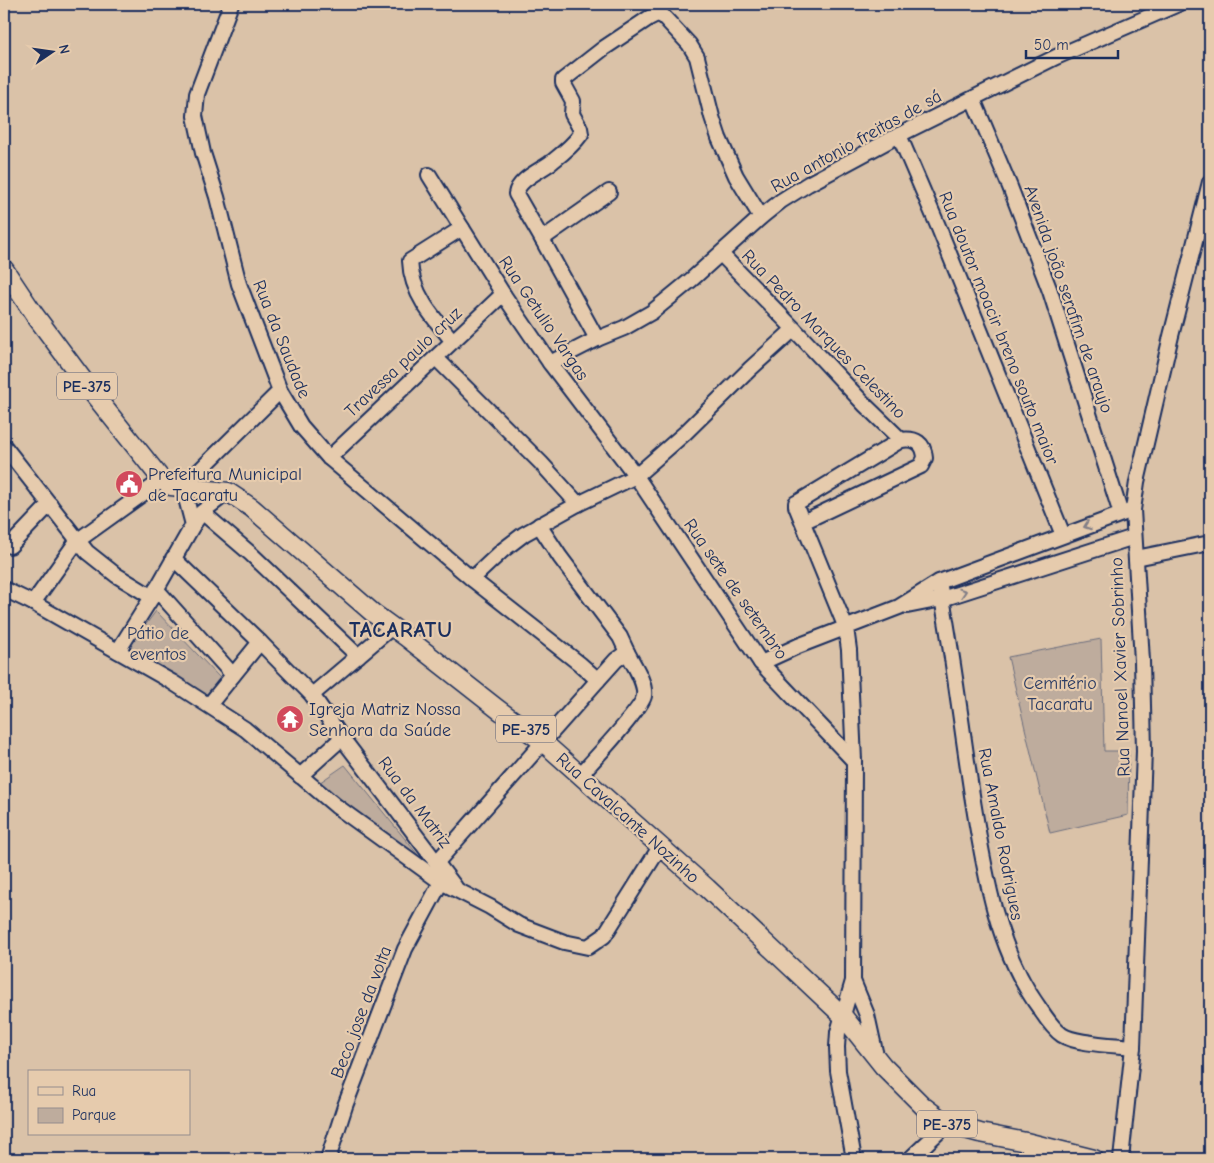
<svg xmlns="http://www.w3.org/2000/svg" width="1214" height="1163" font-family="'Comic Neue',sans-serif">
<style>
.green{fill:#beac9d;stroke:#6c6e7e}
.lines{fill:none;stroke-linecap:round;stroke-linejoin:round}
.minor-casing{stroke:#1b2f5e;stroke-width:18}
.major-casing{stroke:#1b2f5e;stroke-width:21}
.minor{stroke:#e6cbad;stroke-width:14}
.major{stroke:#e6cbad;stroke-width:18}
.oneway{stroke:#807d86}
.labels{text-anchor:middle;stroke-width:4.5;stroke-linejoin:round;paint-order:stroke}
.shield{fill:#e6cbad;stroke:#585e76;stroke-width:1}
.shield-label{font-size:16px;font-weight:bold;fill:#1b2f5e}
.street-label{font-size:18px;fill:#1b2f5e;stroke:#e6cbad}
.poi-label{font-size:18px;fill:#1b2f5e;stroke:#e6cbad;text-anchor:start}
.park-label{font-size:18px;fill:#2b3c64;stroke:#e6cbad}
.district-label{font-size:22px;font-weight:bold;letter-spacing:1px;fill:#1b2f5e;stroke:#e6cbad}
</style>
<rect width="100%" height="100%" fill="#dac2a8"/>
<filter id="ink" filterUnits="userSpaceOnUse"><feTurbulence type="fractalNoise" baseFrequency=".02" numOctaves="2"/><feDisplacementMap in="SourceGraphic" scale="10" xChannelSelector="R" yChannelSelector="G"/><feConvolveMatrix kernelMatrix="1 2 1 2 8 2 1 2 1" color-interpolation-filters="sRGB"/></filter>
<g filter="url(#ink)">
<!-- green -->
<g class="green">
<polygon points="156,611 221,679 205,696 129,647"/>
<polygon points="1101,639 1104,751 1129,751 1128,815 1050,833 1008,657"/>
<polygon points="345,765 418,855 316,785"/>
</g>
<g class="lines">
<!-- minor casing -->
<g class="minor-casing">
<g id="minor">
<polyline points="231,4 197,94 195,116 203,153 217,197 239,284 280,391 301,426 329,458 472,579 580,664 598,680"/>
<polyline points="973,99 1010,187 1050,291 1121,514"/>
<polyline points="899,135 938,226 1063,535"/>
<polyline points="429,175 503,294 550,363 636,476 761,663 854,761"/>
<polyline points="542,239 609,192"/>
<polyline points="721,254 794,329 865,405 901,440"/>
<path d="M597,339l-55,-100 -26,-45c2,-15 26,-24 37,-33 9,-7 21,-17 28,-27l-1,-6 -8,-14 1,-13 -10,-18v-3l41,-32 45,-30 8,-4 6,2 26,28 8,13 15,60 7,21 17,38 25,41"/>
<path d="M453,341c-20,-23 -42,-48 -43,-80l52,-33"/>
<polyline points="436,358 541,463 578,504"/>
<polyline points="550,363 597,339 624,328 652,312 691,280 761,217 781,201 808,184 899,135 1056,57 1178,4"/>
<polyline points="4,446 87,552 116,575 152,597"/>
<polyline points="329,458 503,294"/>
<polyline points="202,512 251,554 358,656"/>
<path d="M803,522l118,-56 4,-8c-1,-15 -9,-20 -24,-18l-101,61 -4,2v3l50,122 3,22 5,111 -1,220 -15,51 -1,15 1,24 16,88"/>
<polyline points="193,525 183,487 280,391"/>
<polyline points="10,546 50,504"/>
<polyline points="173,558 260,642 312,695 342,738 455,887"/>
<polyline points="1136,558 1210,543"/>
<polyline points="472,579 503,550 524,534 578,504 636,476 685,433 750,369 794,329"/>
<path d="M939,582c14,71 22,142 33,213 12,74 23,152 68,214 6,9 13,20 22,26 14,9 53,10 71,12"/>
<polyline points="4,589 33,603 172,682 245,729 336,806 441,882 490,907 519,925 564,942 588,947 604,936 660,847"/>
<polyline points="156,589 233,675"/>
<polyline points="33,603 77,541 162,480"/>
<polyline points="907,606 942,599 1134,537"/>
<polyline points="118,651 152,597 193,525 202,512 228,492"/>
<polyline points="761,663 798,646 899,607 939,582 1130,511"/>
<polyline points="312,695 392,627"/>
<polyline points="209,705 260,642"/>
<path d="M580,775c11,-12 63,-68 64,-79 2,-14 -11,-32 -17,-44"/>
<polyline points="300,776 342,738"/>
<polyline points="437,862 598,680 616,660 627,652 620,637 560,557 539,525"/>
<polyline points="853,981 867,1015 876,1056"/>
<polyline points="1026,1142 1034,1159"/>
<polyline points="328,1159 345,1106 405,949 441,882"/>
<polyline points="910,1159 947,1124"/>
<polyline points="1121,1159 1133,1047 1144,751 1142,661 1133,510 1137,482 1171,336 1210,182"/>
</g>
</g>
<!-- major casing -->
<g class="major-casing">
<polyline id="major" points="4,269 34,314 95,396 162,480 171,486 228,492 252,508 373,613 406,637 499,710 543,742 707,888 843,1016 883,1066 923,1106 947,1124 980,1133 1026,1142 1094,1159"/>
</g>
<!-- minor -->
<use href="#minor" class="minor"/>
<!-- major -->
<use href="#major" class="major"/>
</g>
<!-- one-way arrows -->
<defs><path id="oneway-chevron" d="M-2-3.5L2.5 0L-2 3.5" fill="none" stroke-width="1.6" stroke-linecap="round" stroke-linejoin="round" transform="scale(1.25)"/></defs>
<g class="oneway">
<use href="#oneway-chevron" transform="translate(1087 526) rotate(160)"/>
<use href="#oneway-chevron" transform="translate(963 592) rotate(-18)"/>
</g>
</g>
<!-- icons -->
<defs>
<g id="civic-disc" transform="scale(1.4375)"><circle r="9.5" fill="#d1495b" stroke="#e6cbad"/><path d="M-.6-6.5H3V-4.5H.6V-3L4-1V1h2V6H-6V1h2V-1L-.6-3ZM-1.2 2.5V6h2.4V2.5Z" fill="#fff"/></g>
<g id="temple-disc" transform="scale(1.4375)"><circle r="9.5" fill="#d1495b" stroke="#e6cbad"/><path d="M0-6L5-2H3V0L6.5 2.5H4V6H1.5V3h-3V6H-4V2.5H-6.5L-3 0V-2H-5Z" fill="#fff"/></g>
</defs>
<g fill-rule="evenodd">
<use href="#civic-disc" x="129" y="484"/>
<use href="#temple-disc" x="290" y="719"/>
</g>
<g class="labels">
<!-- shield labels -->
<g class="shield">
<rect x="57" y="372.5" width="60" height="27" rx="4"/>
<rect x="496" y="715.5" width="60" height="27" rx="4"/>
<rect x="917" y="1110.5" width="60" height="27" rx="4"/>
</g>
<g class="shield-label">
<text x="87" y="392">PE-375</text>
<text x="526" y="735">PE-375</text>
<text x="947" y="1130">PE-375</text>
</g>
<!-- street labels -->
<g class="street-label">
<text transform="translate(856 141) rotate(-29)" y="6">Rua antonio freitas de sá</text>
<text transform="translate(1069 299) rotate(71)" y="6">Avenida joão serafim de araujo</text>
<text transform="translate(544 318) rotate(56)" y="6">Rua Getulio Vargas</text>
<text transform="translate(999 328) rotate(68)" y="6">Rua doutor moacir breno souto maior</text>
<text transform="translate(824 334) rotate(46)" y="6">Rua Pedro Marques Celestino</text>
<text transform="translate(282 339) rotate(68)" y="6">Rua da Saudade</text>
<text transform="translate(403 362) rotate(-43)" y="6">Travessa paulo cruz</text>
<text transform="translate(736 589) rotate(55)" y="6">Rua sete de setembro</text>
<text transform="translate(1120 667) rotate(-92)" y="6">Rua Nanoel Xavier Sobrinho</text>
<text transform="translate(415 802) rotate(53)" y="6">Rua da Matriz</text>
<text transform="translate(628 818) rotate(42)" y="6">Rua Cavalcante Nozinho</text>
<text transform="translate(1001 834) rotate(79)" y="6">Rua Amaldo Rodrigues</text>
<text transform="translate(361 1012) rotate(-69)" y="6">Beco jose da volta</text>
</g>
<!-- poi labels -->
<g class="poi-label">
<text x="148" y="480">Prefeitura Municipal<tspan x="148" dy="21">de Tacaratu</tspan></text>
<text x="309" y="715">Igreja Matriz Nossa<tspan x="309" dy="21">Senhora da Saúde</tspan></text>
</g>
<!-- park labels -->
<g class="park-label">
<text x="158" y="639">Pátio de<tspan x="158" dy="21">eventos</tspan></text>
<text x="1060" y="689">Cemitério<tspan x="1060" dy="21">Tacaratu</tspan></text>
</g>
<!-- district labels -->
<g class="district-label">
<text x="401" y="637">TACARATU</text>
</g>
</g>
<!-- margin -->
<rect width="1214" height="1163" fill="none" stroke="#e6cbad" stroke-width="20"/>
<rect x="10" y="10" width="1194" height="1143" fill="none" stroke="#1b2f5e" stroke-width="2" filter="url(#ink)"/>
<!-- legend -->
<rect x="28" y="1070" width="162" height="65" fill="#e6cbad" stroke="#958d8d"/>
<rect x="38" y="1087" width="25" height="8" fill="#e6cbad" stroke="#958d8d"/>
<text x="72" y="1096" font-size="15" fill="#1b2f5e">Rua</text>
<rect x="38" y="1108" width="25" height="15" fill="#beac9d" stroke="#958d8d"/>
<text x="72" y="1120" font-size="15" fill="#1b2f5e">Parque</text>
<!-- north arrow -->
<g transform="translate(52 52) rotate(77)" stroke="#e6cbad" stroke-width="4" paint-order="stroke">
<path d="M0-4L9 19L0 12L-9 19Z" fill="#1b2f5e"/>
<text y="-8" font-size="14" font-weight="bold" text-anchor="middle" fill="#1b2f5e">N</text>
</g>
<!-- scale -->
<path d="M1026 50v8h92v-8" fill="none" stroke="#1b2f5e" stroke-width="2.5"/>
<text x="1034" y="50" font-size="15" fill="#1b2f5e" stroke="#e6cbad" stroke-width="4" paint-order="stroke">50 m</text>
</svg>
